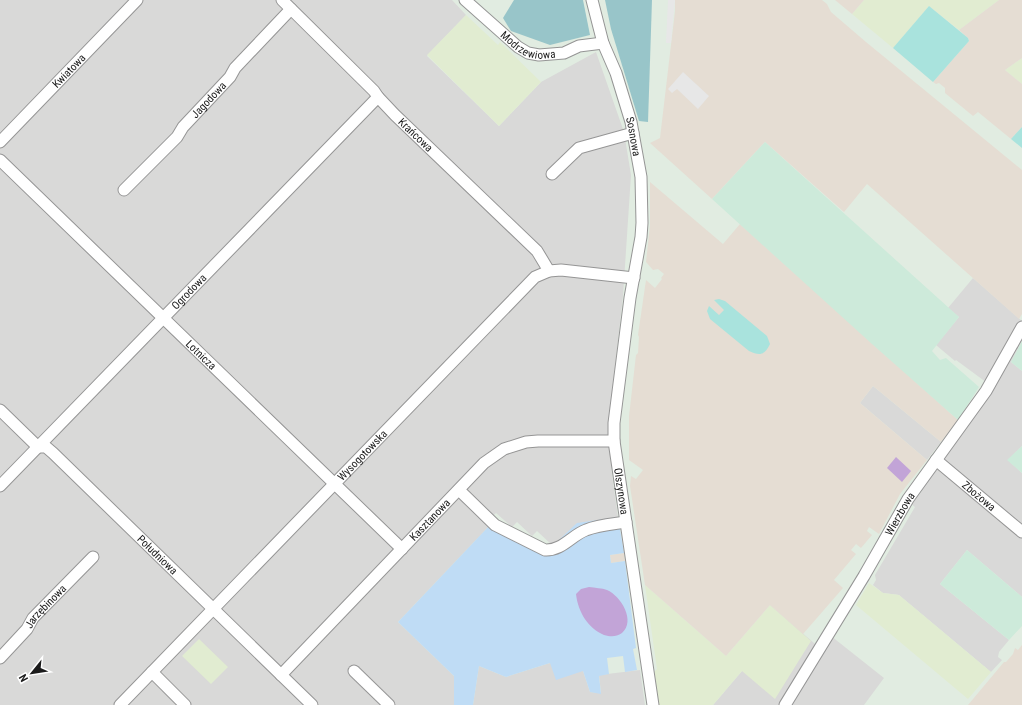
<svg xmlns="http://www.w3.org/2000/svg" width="1022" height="705" font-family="'Roboto Condensed',sans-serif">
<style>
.residential{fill:#d9d9d8}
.commercial{fill:#e1ecd1}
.industrial{fill:#e5ddd3}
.farmland{fill:#cdeada}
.grass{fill:#a9e3dd}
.forest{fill:#98c5c9}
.park{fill:#bfdcf5}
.parking{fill:#e7e7e7}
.water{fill:#c2a4d7}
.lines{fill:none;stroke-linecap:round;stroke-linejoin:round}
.minor-casing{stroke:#959595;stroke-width:13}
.minor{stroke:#fff;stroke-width:11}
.labels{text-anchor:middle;stroke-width:3;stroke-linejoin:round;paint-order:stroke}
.street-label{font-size:11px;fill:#1b1b1b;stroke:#fff}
</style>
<rect width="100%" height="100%" fill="#e1ece1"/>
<!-- residential -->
<g class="residential">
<polygon points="0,0 452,0 466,15 427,56 499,126 541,82 596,52 624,132 631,175 623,296 608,431 612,475 618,517 577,524 553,546 537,531 532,536 517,522 512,527 496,513 492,517 495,520 398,622 454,676 454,705 0,705"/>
<polygon points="973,278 1022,321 1022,341 1011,362 1022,371 1022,446 1008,460 1022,473 1022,597 967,550 940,584 1009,640 999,652 998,657 1002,660 991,672 899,595 883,593 873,585 876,580 875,575 915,507 911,504 922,491 921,489 994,388 956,360 955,361 936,345 959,317 948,308"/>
<polygon points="873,386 941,442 927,460 860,403"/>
<polygon points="770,605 822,650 831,636 884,678 864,705 713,705 742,671"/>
<polygon points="550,663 583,671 590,692 601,693 599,675 640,670 645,705 473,705 479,666 506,677"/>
</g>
<!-- commercial -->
<g class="commercial">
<polygon points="864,0 999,0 959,30 929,6 893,48 852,14"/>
<polygon points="466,15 498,45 500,42 541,82 499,126 427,55"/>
<polygon points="1022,58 1022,84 1005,70"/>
<polygon points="869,583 883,593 899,595 991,672 968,699 856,605"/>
<polygon points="645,585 726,656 770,605 811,641 775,699 742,671 713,705 658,705 654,672 657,669"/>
<polygon points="199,639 228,667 211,684 182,656"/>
</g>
<!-- industrial -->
<g class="industrial">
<polygon points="675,0 822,0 827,4 831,12 866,42 1022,170 1022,314 1019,319 867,184 844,212 765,142 712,199 650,143 660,138 675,11"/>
<polygon points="835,0 864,0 852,14"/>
<polygon points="999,0 1022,0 1022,58 1005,70 1022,84 1022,127 1011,139 978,112 973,116 945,93 945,88 939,83 936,84 933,82 969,41 968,38 959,30"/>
<polygon points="650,182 723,244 740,224 958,420 941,442 873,386 860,403 927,460 900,494 879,534 869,527 867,531 872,535 861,548 856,544 851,550 856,554 834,580 843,588 803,634 770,605 726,656 645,585 630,486 631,476 636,479 643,470 629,460 629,416 636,355 638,353 639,337 638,335 646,280 655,288 662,279 661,278 664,274 658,269 653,270 646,262 650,225"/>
<polygon points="624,553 625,561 611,563 610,555"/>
<polygon points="1022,645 1022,705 968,705 1004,662 1006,662 1013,654 1015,648 1018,650"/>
</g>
<!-- farmland -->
<g class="farmland">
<polygon points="765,142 959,317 932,351 940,360 946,358 979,387 958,420 872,344 712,199"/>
<polygon points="1022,341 1022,371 1011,362"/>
<polygon points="1022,446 1022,473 1007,460"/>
<polygon points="967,550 1022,597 1022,626 1009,640 940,584"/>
</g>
<!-- grass -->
<g class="grass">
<polygon points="929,6 968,38 969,41 933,82 893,48"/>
<polygon points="1022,127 1022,148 1011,139"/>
<path d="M719,299l6,2 42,35 3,8c-5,11 -10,12 -21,7l-39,-32 -3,-8 2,-5 10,9 5,-5 -10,-10z"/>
</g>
<!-- forest -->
<g class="forest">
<polygon points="514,0 583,0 590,35 550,45 511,31 503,18"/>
<polygon points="605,0 652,0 648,122 639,121 611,29"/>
</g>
<!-- park -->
<polygon class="park" points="618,517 624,553 610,555 611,563 625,561 636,648 633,649 637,670 625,672 623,656 607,658 609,674 599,676 601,694 590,692 583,671 556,680 550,663 506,677 479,666 473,705 454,705 454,676 398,622 490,525 546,552 577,523"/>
<!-- parking -->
<g class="parking">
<polygon points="668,0 675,0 671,43 666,43"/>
<polygon points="683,72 709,96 698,109 677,89 672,93 668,89"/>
</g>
<!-- water -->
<g class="water">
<polygon points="896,457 911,471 902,482 887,468"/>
<path d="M589,587c6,1 13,1 18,3 14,6 29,31 15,43 -6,4 -11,4 -18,2 -16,-7 -26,-23 -28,-41l5,-5z"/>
</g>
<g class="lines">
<!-- minor casing -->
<g class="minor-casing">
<g id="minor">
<path id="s1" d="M282,0l92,91 4,6 17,18 142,136 12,20"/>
<path id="s2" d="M465,0l53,47 10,6 11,2 25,-2 15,-7 24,-3"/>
<path id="s3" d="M592,0l11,43 13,30 15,49 10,55 1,46 -1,14 -11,61 -16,125v18l39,264"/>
<path id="s4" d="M0,142l137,-142"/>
<path id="s5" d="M0,160l402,389"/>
<polyline points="552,174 579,148 633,133"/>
<path id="s6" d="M124,190l53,-53 6,-10 47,-50 5,-9 56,-59"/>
<path id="s7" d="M0,410l38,37h8l7,6 259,252"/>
<path id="s8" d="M936,460l86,72"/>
<path id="s9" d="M0,486l378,-389"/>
<path d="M459,490l36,35 50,25c17,1 27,-15 41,-20 12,-5 27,-6 40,-8"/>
<path id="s10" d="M0,658l27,-29 6,-11 60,-61"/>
<polyline points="354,671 389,705"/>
<polyline points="152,672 185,705"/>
<path id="s11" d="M281,675l203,-212 20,-14 22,-7 12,-1h76"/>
<path id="s12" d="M120,705l415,-428 14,-6 12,-1 73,8"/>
<path id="s13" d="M785,705l79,-129 44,-77 78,-108 36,-64"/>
</g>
</g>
<!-- minor -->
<use href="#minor" class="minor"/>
</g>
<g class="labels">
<!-- street labels -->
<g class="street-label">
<text dy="4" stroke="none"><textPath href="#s2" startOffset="80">Modrzewiowa</textPath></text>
<text dy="4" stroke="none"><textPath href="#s4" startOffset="99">Kwiatowa</textPath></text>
<text dy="4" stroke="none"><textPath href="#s6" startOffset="124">Jagodowa</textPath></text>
<text dy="4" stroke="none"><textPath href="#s1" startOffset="190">Krańcowa</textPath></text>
<text dy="4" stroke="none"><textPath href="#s3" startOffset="143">Sosnowa</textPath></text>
<text dy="4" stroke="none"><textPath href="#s9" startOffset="271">Ogrodowa</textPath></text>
<text dy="4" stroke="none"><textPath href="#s5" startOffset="280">Lotnicza</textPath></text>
<text dy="4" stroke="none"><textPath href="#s12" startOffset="348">Wysogotowska</textPath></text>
<text dy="4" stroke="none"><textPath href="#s3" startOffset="501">Olszynowa</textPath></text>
<text dy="4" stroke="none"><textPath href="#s8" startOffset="56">Zbożowa</textPath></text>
<text dy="4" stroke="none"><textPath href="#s13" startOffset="223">Wierzbowa</textPath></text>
<text dy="4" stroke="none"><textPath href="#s11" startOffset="215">Kasztanowa</textPath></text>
<text dy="4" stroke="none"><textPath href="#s7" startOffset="216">Południowa</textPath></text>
<text dy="4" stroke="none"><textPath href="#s10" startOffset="69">Jarzębinowa</textPath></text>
</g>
</g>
<!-- north arrow -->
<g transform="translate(32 673) rotate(240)" stroke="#ffffff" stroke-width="3" paint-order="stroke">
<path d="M0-3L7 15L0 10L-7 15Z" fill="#1b1b1b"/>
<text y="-6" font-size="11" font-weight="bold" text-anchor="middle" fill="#1b1b1b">N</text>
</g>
</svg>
